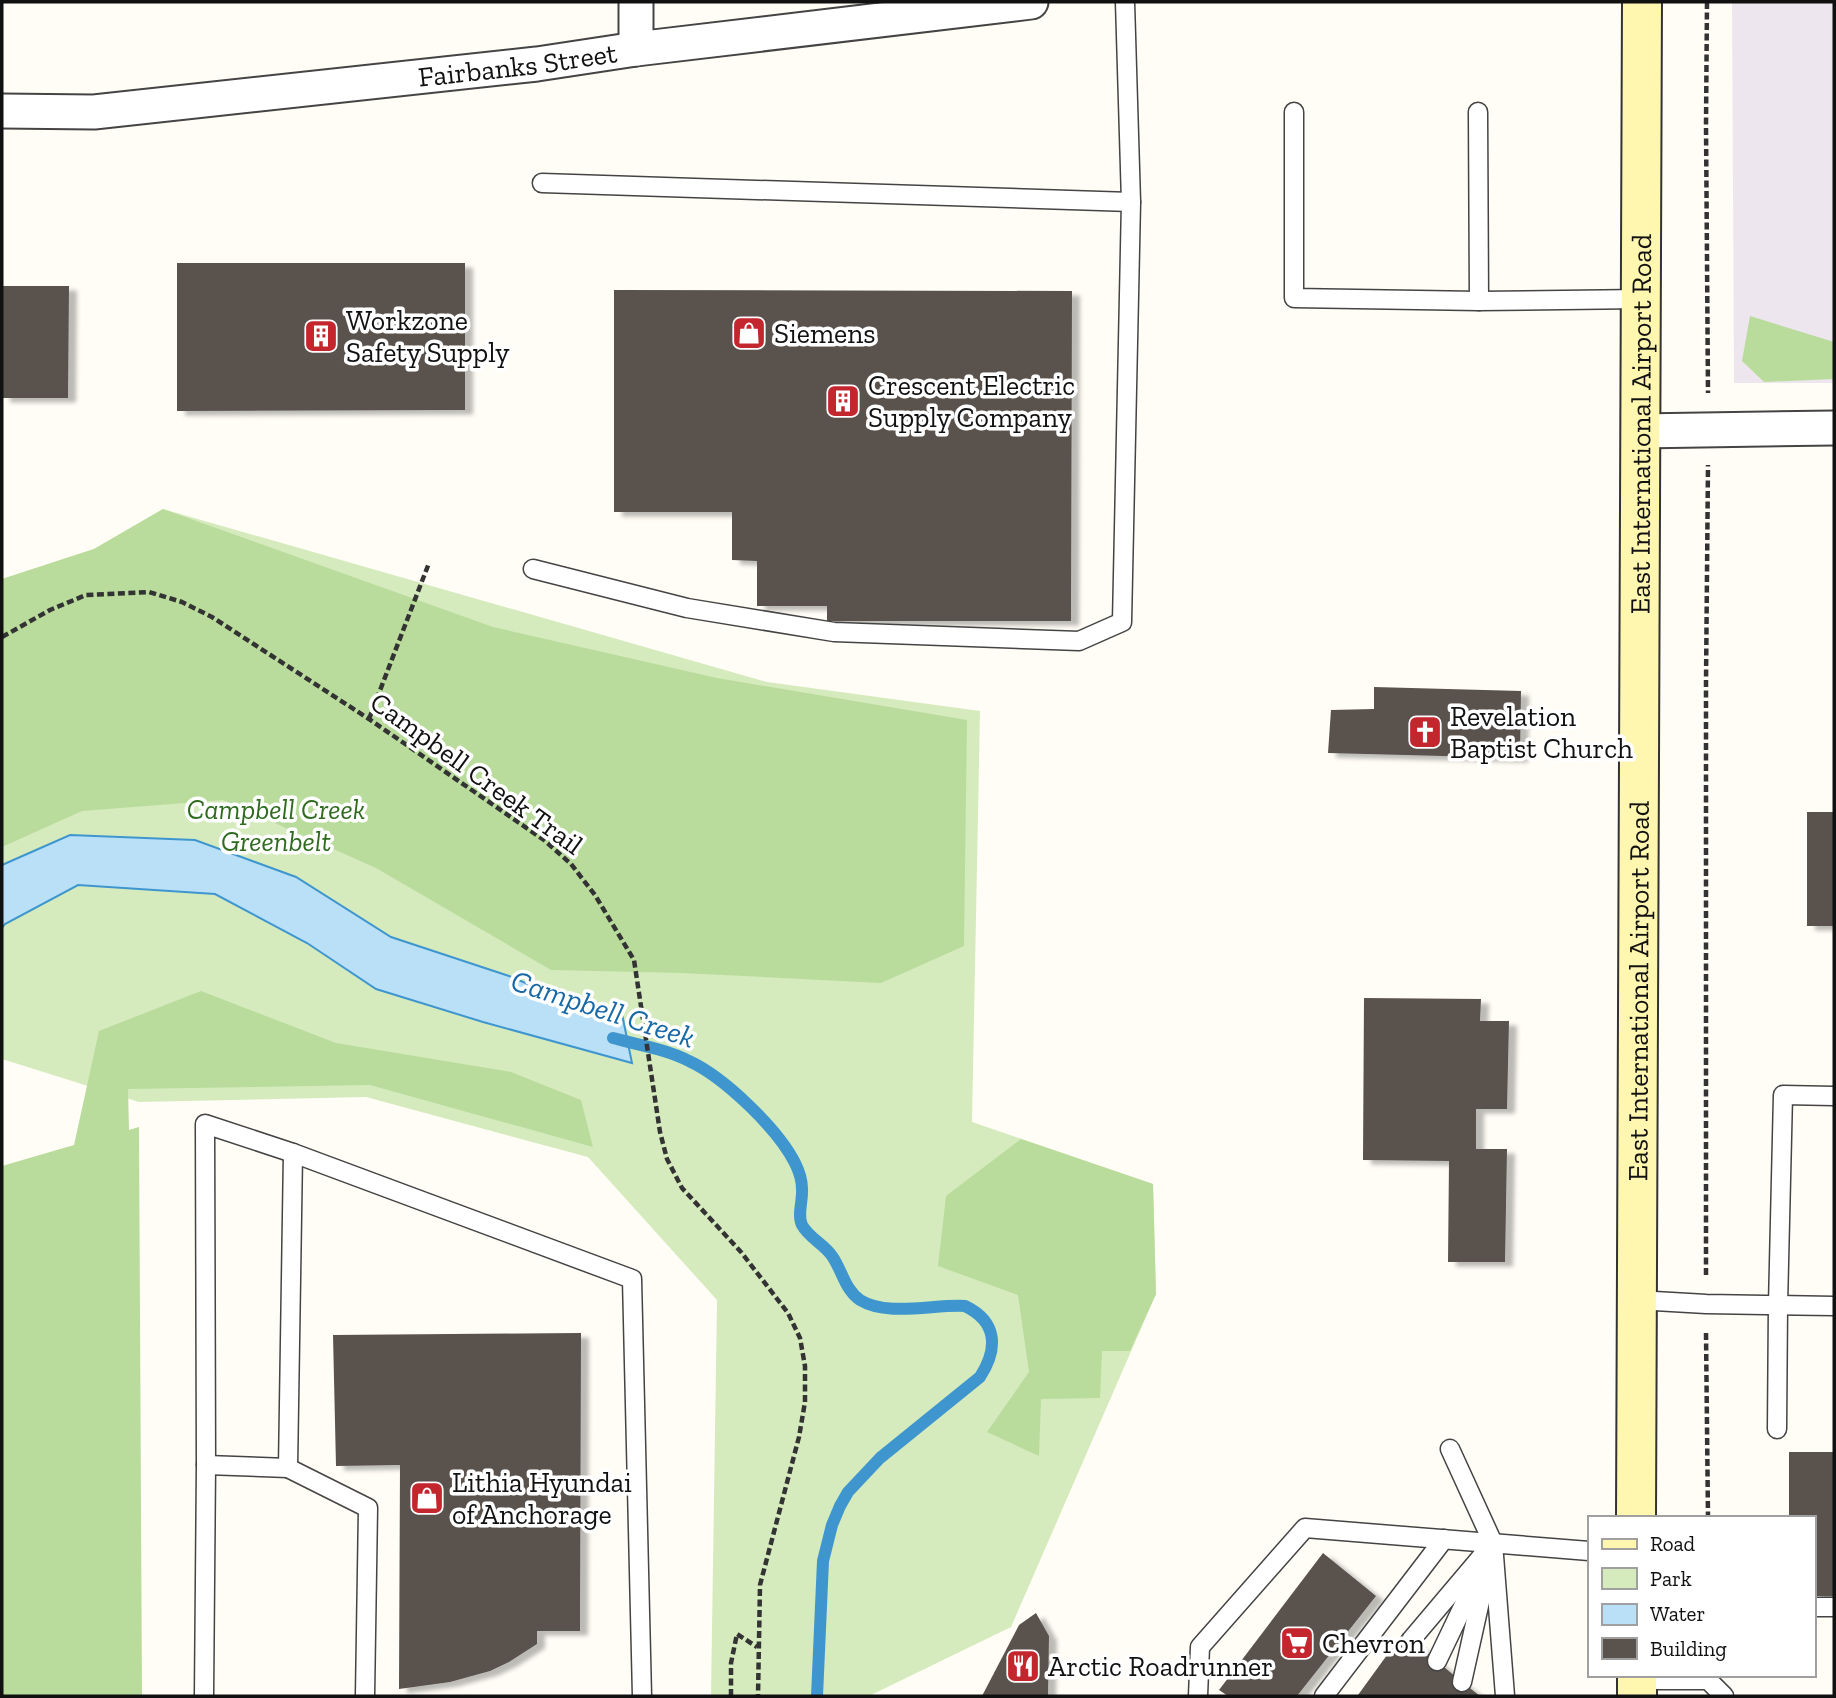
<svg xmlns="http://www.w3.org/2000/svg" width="1836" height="1698" font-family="'Zilla Slab',serif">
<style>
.industrial{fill:#eee6ef}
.green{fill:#d5ebbd}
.forest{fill:#b9dc9c}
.water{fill:#b9e0f7;stroke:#3f96cf;stroke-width:2}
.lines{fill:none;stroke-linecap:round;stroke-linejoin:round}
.stream{stroke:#3f96cf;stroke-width:12}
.building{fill:#5a524d;filter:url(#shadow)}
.lane-casing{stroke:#444;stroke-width:21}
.street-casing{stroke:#444;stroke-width:37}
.secondary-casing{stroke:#333;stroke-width:42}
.path{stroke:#333;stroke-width:4.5;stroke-dasharray:7 3.5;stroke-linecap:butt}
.lane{stroke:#fff;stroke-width:18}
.street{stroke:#fff;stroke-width:33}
.secondary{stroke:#fff6b0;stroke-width:38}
.labels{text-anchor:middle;stroke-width:7;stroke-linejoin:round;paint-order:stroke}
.street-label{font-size:28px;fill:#111;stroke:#fff}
.poi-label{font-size:28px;fill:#111;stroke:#fff;text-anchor:start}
.park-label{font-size:28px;font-style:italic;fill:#2f6b1f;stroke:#fff}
.water-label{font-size:30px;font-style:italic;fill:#1768a6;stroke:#fff}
</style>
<defs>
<filter id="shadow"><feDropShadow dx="8" dy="4.5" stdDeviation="2" flood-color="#0004"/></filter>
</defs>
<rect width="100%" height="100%" fill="#fffdf5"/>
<!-- industrial -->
<polygon class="industrial" points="1732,2 1834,2 1834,383 1734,383"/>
<!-- green -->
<polygon class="green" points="163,509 767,682 980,711 972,1122 1153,1184 1156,1294 1011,1627 869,1696 711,1696 717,1300 588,1157 366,1097 139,1102 2,1059 2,579 94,549"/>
<!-- forest -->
<g class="forest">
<polygon points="1750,316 1834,342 1834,379 1764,382 1742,361"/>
<polygon points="163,509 493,627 717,678 967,720 964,946 881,983 682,973 551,970 376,868 223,800 82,811 2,847 2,579 94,549"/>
<polygon points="201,991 336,1043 511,1072 581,1100 593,1147 370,1085 128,1089 129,1130 139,1127 142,1696 2,1696 2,1166 74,1145 99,1031"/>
<polygon points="1021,1139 1153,1184 1156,1294 1130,1351 1102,1351 1100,1398 1041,1399 1039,1456 987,1432 1029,1372 1018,1295 938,1266 946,1196"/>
</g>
<!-- water -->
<polygon class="water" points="70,835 195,840 296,877 391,937 509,976 604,1016 622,1014 632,1063 483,1022 376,989 307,943 215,894 78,885 5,924 2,928 2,865"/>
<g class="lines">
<!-- stream -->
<path class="stream" d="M613,1038c25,7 53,11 76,23 35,16 89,68 106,102 4,8 7,17 7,26 1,11 -5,26 0,36 7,13 22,19 30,31 10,14 13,34 28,44 27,17 75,4 105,6 33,16 33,43 15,71l-100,81 -32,34 -8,14 -8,19 -9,36 -6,135"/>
</g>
<!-- building -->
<g class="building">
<polygon points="177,263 465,263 465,410 177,411"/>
<polygon points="2,286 69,286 68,398 2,398"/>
<polygon points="614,290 1072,291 1071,621 827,621 827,606 757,606 757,561 732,560 732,512 614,512"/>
<polygon points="1374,687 1521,691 1520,758 1328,753 1331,710 1374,709"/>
<rect x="1807" y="812" width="27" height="114"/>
<polygon points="1364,998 1481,999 1480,1021 1509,1021 1507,1109 1476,1109 1476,1149 1507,1149 1505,1262 1448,1262 1449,1161 1363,1160"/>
<polygon points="581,1333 580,1631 537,1631 537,1644 509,1662 490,1671 450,1682 399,1689 400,1465 336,1466 333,1335"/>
<polygon points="1789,1452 1834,1452 1834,1596 1813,1596 1813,1518 1789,1518"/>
<polygon points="1323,1553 1376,1596 1297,1696 1228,1696 1219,1690"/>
<polygon points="1036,1613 1049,1636 1048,1696 982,1696 1019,1625"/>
<polygon points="1403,1633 1462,1682 1480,1696 1360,1696 1358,1695"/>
</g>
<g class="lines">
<!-- lane casing -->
<g class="lane-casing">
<g id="lane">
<polyline points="1294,112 1294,298 1479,301"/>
<polyline points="1478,112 1479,301 1642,299"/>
<polyline points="542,183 1131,202"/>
<polyline points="533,569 687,608 834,632 1079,641 1122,622 1131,202 1125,2"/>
<polyline points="293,1153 288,1468 368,1508 365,1696"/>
<polyline points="1637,1300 1706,1304 1834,1306"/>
<polyline points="1777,1429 1778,1305 1783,1095 1834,1096"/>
<polyline points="1450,1449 1493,1543 1505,1696"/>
<polyline points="206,1465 288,1468"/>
<polyline points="1813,1607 1834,1607"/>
<polyline points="1411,1640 1493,1543 1462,1682"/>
<polyline points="1437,1661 1480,1571"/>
<polyline points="1637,1680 1708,1680 1724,1696"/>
<polyline points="204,1696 206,1465 205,1124 293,1153 632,1279 642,1696"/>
<polyline points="1198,1696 1200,1647 1305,1528 1589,1551"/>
<polyline points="1324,1696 1444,1539"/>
</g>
</g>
<!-- street casing -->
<g class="street-casing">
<g id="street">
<polyline points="636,2 636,49"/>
<path id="s1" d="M2,111l92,1 443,-48 99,-15 395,-47"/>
<polyline points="1639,431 1834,428"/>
</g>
</g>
<!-- secondary casing -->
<g class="secondary-casing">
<g id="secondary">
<path id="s2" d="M1636,1518l6,-1516"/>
<polyline points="1637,1696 1637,1675"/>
</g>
</g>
<!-- path -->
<g class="path">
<polyline points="1707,2 1706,125 1708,393"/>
<polyline points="2,637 50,610 86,595 149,592 182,602 212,617 369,719 544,840 571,864 595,895 634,960 660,1132 667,1159 682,1188 741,1252 788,1313 800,1338 805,1366 805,1402 799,1437 760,1585 758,1696"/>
<polyline points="369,719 429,563"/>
<polyline points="1706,1275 1706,682 1708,465"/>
<polyline points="1706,1333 1708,1518"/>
<polyline points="731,1696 731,1663 737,1634 757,1647"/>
</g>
<!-- lane -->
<use href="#lane" class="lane"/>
<!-- street -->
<use href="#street" class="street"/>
<!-- secondary -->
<use href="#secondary" class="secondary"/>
</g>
<!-- icons -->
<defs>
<g id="shop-square" transform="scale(1.75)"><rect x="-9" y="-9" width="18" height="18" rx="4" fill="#c4262e" stroke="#fff"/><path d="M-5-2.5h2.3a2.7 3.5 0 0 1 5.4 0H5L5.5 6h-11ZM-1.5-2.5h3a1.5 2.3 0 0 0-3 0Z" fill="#fff"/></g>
<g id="building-square" transform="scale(1.75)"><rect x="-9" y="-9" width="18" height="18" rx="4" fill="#c4262e" stroke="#fff"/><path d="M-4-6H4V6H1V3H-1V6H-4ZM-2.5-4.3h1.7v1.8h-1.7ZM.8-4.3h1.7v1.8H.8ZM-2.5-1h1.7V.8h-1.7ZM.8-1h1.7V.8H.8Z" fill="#fff"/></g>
<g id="church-square" transform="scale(1.75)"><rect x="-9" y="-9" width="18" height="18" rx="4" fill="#c4262e" stroke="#fff"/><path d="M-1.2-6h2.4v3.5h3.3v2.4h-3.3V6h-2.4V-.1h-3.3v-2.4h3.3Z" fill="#fff"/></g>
<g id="supermarket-square" transform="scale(1.75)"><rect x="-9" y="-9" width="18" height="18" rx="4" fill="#c4262e" stroke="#fff"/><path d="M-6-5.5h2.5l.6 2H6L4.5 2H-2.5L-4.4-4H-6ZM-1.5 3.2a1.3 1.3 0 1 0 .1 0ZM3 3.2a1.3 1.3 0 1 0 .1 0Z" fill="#fff"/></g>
<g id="restaurant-square" transform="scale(1.75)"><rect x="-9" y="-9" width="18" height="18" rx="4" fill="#c4262e" stroke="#fff"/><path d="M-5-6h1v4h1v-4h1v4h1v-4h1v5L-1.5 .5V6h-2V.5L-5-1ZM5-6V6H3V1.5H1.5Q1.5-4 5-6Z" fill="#fff"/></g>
</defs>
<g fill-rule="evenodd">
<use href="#shop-square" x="749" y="333"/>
<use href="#building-square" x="321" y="336"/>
<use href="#building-square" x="843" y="401"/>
<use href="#church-square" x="1425" y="732"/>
<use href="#shop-square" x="427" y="1498"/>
<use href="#supermarket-square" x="1297" y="1643"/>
<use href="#restaurant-square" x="1023" y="1666"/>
</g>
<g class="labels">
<!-- street labels -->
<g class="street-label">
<text dy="10" stroke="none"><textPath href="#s1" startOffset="518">Fairbanks Street</textPath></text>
<text dy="10" stroke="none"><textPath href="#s2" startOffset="1094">East International Airport Road</textPath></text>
<text transform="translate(477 773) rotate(36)" y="10">Campbell Creek Trail</text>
<text dy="10" stroke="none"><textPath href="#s2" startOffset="527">East International Airport Road</textPath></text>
</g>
<!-- poi labels -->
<g class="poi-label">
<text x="346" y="330">Workzone<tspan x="346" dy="32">Safety Supply</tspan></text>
<text x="774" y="343">Siemens</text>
<text x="868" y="395">Crescent Electric<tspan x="868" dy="32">Supply Company</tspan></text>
<text x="1450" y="726">Revelation<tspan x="1450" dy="32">Baptist Church</tspan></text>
<text x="452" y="1492">Lithia Hyundai<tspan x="452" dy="32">of Anchorage</tspan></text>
<text x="1322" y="1653">Chevron</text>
<text x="1048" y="1676">Arctic Roadrunner</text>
</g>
<!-- park labels -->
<g class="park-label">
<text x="276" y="819">Campbell Creek<tspan x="276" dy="32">Greenbelt</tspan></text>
</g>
<!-- water labels -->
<g class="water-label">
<text transform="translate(603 1009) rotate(18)" y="10">Campbell Creek</text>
</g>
</g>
<!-- border -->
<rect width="1836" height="1698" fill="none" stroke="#111111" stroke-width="7"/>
<!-- legend -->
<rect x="1588" y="1516" width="228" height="161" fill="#ffffff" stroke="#a0a0a0" stroke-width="2"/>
<rect x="1602" y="1539" width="35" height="10" fill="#fff6b0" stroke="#a0a0a0" stroke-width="2"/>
<text x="1650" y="1551" font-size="21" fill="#111111">Road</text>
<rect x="1602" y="1568" width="35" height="21" fill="#d5ebbd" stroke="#a0a0a0" stroke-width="2"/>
<text x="1650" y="1586" font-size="21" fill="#111111">Park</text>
<rect x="1602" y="1604" width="35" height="21" fill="#b9e0f7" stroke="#a0a0a0" stroke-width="2"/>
<text x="1650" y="1621" font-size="21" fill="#111111">Water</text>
<rect x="1602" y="1638" width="35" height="21" fill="#5a524d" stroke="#a0a0a0" stroke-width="2"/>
<text x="1650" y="1656" font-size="21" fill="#111111">Building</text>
</svg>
